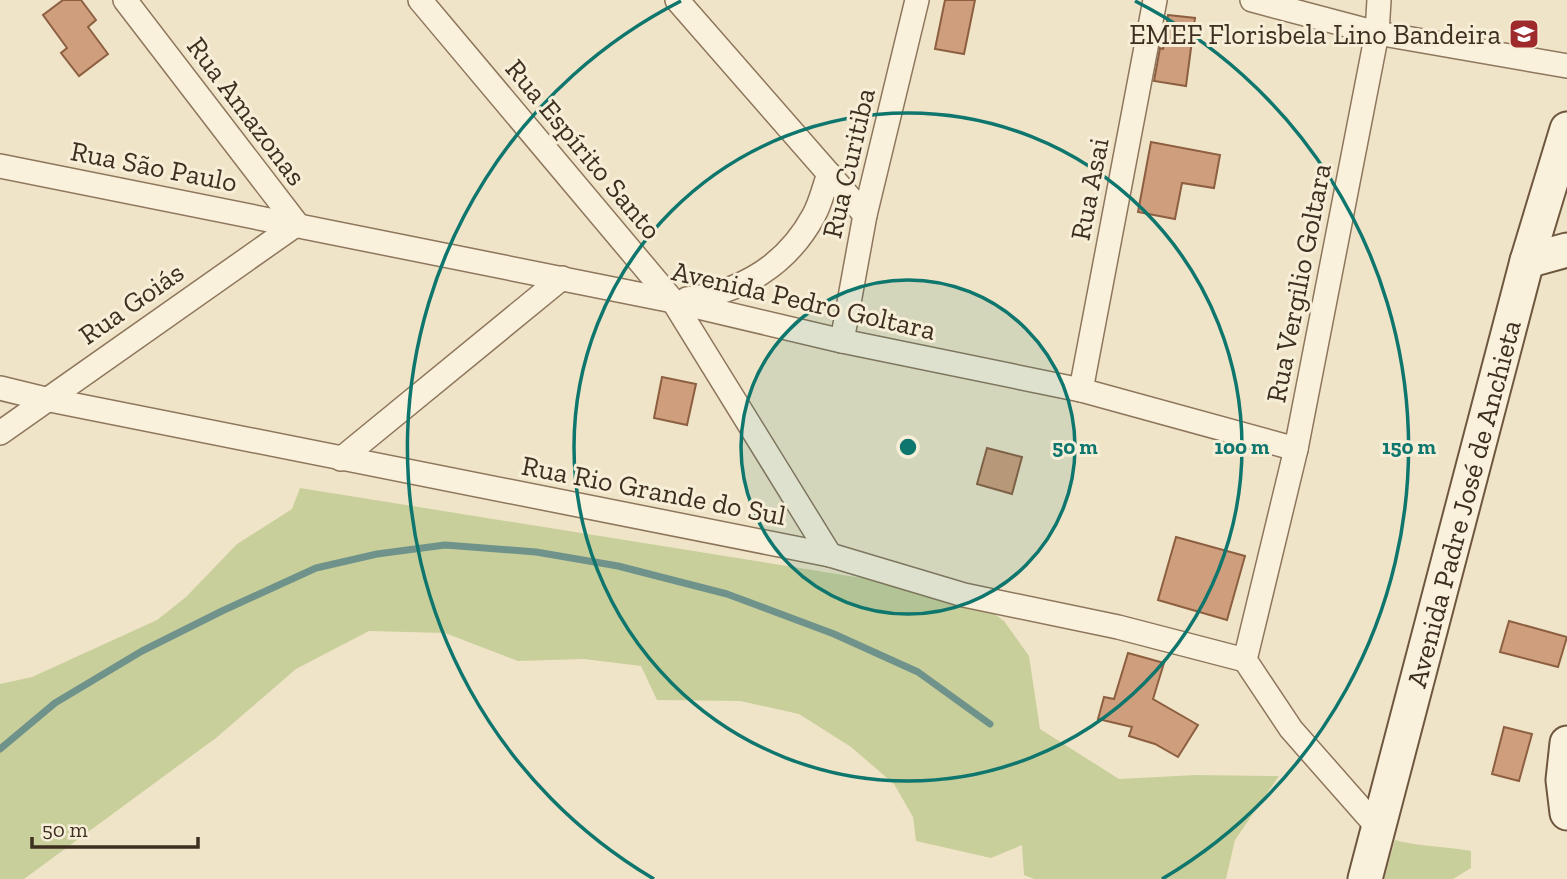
<svg xmlns="http://www.w3.org/2000/svg" width="1567" height="879" font-family="'Zilla Slab',serif">
<style>
.green{fill:#c9cf9b}
.lines{fill:none;stroke-linecap:round;stroke-linejoin:round}
.stream{stroke:#6f938a;stroke-width:7}
.building{fill:#cf9f7d;stroke:#8d5f41;stroke-width:2}
.street-casing{stroke:#8d765c;stroke-width:26}
.secondary-casing{stroke:#6f573f;stroke-width:37}
.street{stroke:#faf1dc;stroke-width:23}
.secondary{stroke:#faf1dc;stroke-width:33}
.ring{fill:none;stroke:#0f766e;stroke-width:3.5}
.labels{text-anchor:middle;stroke-width:6;stroke-linejoin:round;paint-order:stroke}
.poi-label{font-size:28px;fill:#3d2e20;stroke:#f7eed8;text-anchor:end}
.street-label{font-size:28px;fill:#3d2e20;stroke:#f7eed8}
.centre{fill:#0f766e;stroke:#f7eed8;stroke-width:3.5}
.ring-label{font-size:21px;text-anchor:middle;font-weight:bold;fill:#0f766e;stroke:#f7eed8;stroke-width:6;stroke-linejoin:round;paint-order:stroke}
</style>
<rect width="100%" height="100%" fill="#f0e4c8"/>
<!-- green -->
<g class="green">
<polygon points="300,488 968,595 1004,621 1029,656 1040,729 1119,779 1196,775 1279,776 1235,840 1226,879 1034,879 1024,875 1022,845 991,858 916,841 913,817 894,784 851,747 799,714 740,701 657,700 641,666 584,659 518,661 445,633 369,631 296,669 216,738 24,879 0,879 0,684 32,677 157,620 186,597 237,544 292,509"/>
<path d="M1395,840c25,7 51,6 76,11v17l-18,11h-69z"/>
</g>
<g class="lines">
<!-- stream -->
<polyline class="stream" points="0,749 55,703 142,651 222,611 316,568 377,554 445,545 536,552 618,566 727,594 834,634 918,672 990,724"/>
</g>
<!-- building -->
<g class="building">
<polygon points="63,0 81,0 96,20 88,27 108,54 79,76 61,53 67,48 43,15"/>
<polygon points="945,0 975,0 964,54 935,49"/>
<polygon points="1168,15 1195,18 1186,86 1154,81 1160,48 1163,49"/>
<polygon points="1151,142 1220,155 1214,188 1182,183 1175,219 1138,212"/>
<polygon points="662,377 696,384 687,425 654,418"/>
<polygon points="987,448 1022,457 1012,494 977,484"/>
<polygon points="1176,537 1245,556 1227,620 1158,600"/>
<polygon points="1509,621 1567,637 1558,667 1500,652"/>
<polygon points="1128,653 1164,663 1153,699 1198,725 1178,757 1155,744 1129,736 1132,727 1098,719 1104,697 1114,699"/>
<polygon points="1504,727 1532,734 1519,781 1492,774"/>
</g>
<g class="lines">
<!-- street casing -->
<g class="street-casing">
<g id="street">
<polyline points="125,0 297,224"/>
<polyline points="420,0 673,301 830,555"/>
<polyline points="677,0 865,215"/>
<polyline points="1252,0 1377,33 1567,66"/>
<polyline points="1379,0 1377,33 1296,449 1245,660 1291,729 1379,829"/>
<polyline points="0,166 673,301 842,341 1081,390 1296,449"/>
<path d="M687,299c55,-7 100,-34 127,-84 7,-13 10,-28 15,-41"/>
<polyline points="842,341 865,215 917,0"/>
<polyline points="0,388 45,399 830,555 964,595 1118,627 1245,660"/>
<polyline points="1081,390 1155,0"/>
<polyline points="0,433 297,224"/>
<polyline points="341,459 562,278"/>
</g>
</g>
<!-- secondary casing -->
<g class="secondary-casing">
<g id="secondary">
<polyline points="1527,261 1567,250"/>
<polyline points="1567,743 1563,780 1567,813"/>
<path id="s1" d="M1365,879l162,-618 40,-132"/>
</g>
</g>
<!-- street -->
<use href="#street" class="street"/>
<!-- secondary -->
<use href="#secondary" class="secondary"/>
</g>
<!-- distance rings -->
<circle cx="908" cy="447" r="167" fill="#0f766e" fill-opacity=".12"/>
<g class="ring">
<circle cx="908" cy="447" r="167"/>
<circle cx="908" cy="447" r="334"/>
<path d="M654 879A501 501 0 0 1 681 1M1135 1A501 501 0 0 1 1162 879"/>
</g>
<!-- icons -->
<defs>
<g id="school-square" transform="scale(1.575)"><rect x="-9" y="-9" width="18" height="18" rx="4" fill="#9e2a2b" stroke="#f7eed8"/><path d="M0-5L7-2L0 1L-7-2ZM-4 1L0 2.5L4 1V4Q0 6-4 4Z" fill="#fff"/></g>
</defs>
<g fill-rule="evenodd">
<use href="#school-square" x="1524" y="34"/>
</g>
<g class="labels">
<!-- poi labels -->
<g class="poi-label">
<text x="1501" y="44">EMEF Florisbela Lino Bandeira</text>
</g>
<!-- street labels -->
<g class="street-label">
<text transform="translate(247 111) rotate(53)" y="10">Rua Amazonas</text>
<text transform="translate(584 149) rotate(50)" y="10">Rua Espírito Santo</text>
<text transform="translate(848 163) rotate(-77)" y="10">Rua Curitiba</text>
<text transform="translate(154 166) rotate(11)" y="10">Rua São Paulo</text>
<text transform="translate(1089 189) rotate(-79)" y="10">Rua Asai</text>
<text transform="translate(1298 283) rotate(-79)" y="10">Rua Vergilio Goltara</text>
<text transform="translate(804 300) rotate(13)" y="10">Avenida Pedro Goltara</text>
<text transform="translate(131 303) rotate(-35)" y="10">Rua Goiás</text>
<text transform="translate(654 490) rotate(11)" y="10">Rua Rio Grande do Sul</text>
<text dy="10" stroke="none"><textPath href="#s1" startOffset="388">Avenida Padre José de Anchieta</textPath></text>
</g>
</g>
<circle cx="908" cy="447" r="10" class="centre"/>
<g class="ring-label">
<text x="1075" y="454">50 m</text>
<text x="1242" y="454">100 m</text>
<text x="1409" y="454">150 m</text>
</g>
<!-- scale -->
<path d="M32 837v10h166v-10" fill="none" stroke="#3d2e20" stroke-width="3.5"/>
<text x="42" y="837" font-size="21" fill="#3d2e20" stroke="#f7eed8" stroke-width="5" paint-order="stroke">50 m</text>
</svg>
